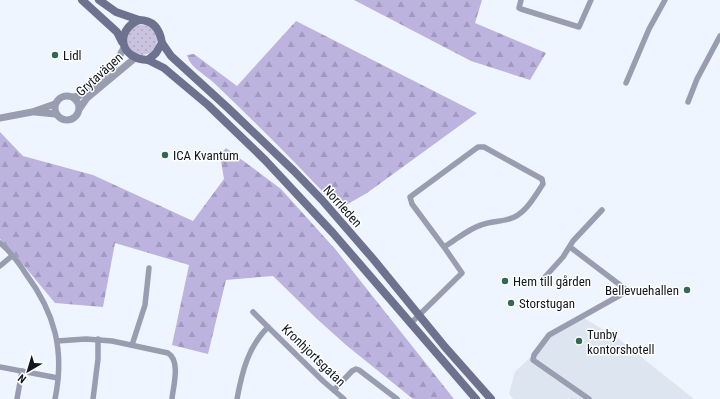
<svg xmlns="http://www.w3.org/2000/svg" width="720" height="399" font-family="'Roboto Condensed',sans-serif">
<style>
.built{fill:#dde5f1}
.grass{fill:url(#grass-dots)}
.forest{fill:url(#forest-firs)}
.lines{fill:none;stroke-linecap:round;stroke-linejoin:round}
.minor{stroke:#999db0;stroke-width:5.5}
.tertiary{stroke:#999db0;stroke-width:7}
.secondary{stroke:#6d738e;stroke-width:8}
.poi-dot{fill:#316951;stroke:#fff;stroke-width:1.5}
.labels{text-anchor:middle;stroke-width:3;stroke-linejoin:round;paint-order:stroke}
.poi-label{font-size:13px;fill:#11161e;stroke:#fff;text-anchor:start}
.street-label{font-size:13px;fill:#11161e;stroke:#fff}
</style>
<defs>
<pattern id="grass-dots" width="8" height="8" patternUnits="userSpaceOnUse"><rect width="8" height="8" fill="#c9c3e0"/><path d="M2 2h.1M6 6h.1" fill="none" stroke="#aca7c0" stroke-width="1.8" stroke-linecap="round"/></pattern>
<pattern id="forest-firs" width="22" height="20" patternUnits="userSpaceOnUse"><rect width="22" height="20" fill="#bdb3df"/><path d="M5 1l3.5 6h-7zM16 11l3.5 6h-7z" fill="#a199bf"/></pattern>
</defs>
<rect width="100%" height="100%" fill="#eff5ff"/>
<!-- built -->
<polygon class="built" points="584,318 620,340 694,399 513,399 509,394 515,372 551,337"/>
<!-- grass -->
<circle class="grass" cx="142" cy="40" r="15"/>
<!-- forest -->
<g class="forest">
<polygon points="354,0 482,0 475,23 546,53 530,80 471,61"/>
<path d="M296,21l181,92 -110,80 -28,16c-40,-43 -82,-85 -125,-126 -9,-9 -24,-15 -27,-28l7,-1 43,32z"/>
<polygon points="0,132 23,156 93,175 193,221 224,179 220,155 226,148 281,189 336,250 454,399 413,399 346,345 317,319 273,276 226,280 208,354 172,345 189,265 115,243 103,307 55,303 11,250 0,239"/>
</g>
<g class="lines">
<!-- minor -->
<g class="minor">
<polyline points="521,0 519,8 521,9 579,27 591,0"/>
<polyline points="626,83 649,29 665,0"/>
<polyline points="688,102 697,79 720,36"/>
<path d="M0,243c10,8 19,20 26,31 29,39 39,77 29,125"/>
<polyline points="570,247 624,288 624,293 549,335 534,355 533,360 589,399"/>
<polyline points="0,266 12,256"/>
<polyline points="545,277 563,257 573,241 602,210"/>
<polyline points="253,312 268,327"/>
<path d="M411,323l51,-50 -18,-26c12,-7 24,-18 37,-22 9,-4 19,-3 28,-6 16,-4 25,-22 34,-35l-1,-5 -58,-32h-6l-68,50 2,7 32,43"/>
<path d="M57,341l29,-2 26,2 56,12c13,8 5,34 4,46"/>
<polyline points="132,345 145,305 149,268"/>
<polyline points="0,367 58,378"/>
<polyline points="334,390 352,371 356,369 359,370 397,399"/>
<polyline points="17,399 22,371"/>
<polyline points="93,399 98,359 98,339"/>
<path d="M237,399c5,-27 11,-52 31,-72l55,54 21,18"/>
</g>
<!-- tertiary -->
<g class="tertiary">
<circle cx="67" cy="108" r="12"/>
<polyline points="73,97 79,96 113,67 124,48"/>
<polyline points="80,108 87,98 135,58"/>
<polyline points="35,112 55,114"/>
<polyline points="0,118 32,112 55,104"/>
</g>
<!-- secondary -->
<g class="secondary">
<polyline points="82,0 117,32 122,42"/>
<polyline points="99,0 116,12 139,20"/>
<path d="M139,20c15,0 21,10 23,23l-6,10 -8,7c-28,-1 -34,-29 -9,-40z"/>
<polyline points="162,43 171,56 228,108 294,171 322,200 374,260 445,347 491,399"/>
<polyline points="148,60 164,68 171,74 208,105 265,160 333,233 476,399"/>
</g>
</g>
<!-- markers -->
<g class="poi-dot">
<circle cx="55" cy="55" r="4"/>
<circle cx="165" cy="155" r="4"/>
<circle cx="505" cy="281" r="4"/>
<circle cx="687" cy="290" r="4"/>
<circle cx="511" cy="303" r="4"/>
<circle cx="579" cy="341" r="4"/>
</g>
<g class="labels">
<!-- poi labels -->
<g class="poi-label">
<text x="63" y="60">Lidl</text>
<text x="173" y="160">ICA Kvantum</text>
<text x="513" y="286">Hem till gården</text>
<text x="679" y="295" text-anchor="end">Bellevuehallen</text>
<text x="519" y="308">Storstugan</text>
<text x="587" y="339">Tunby<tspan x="587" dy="15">kontorshotell</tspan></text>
</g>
<!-- street labels -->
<g class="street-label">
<text transform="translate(99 74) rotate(-42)" y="5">Grytavägen</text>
<text transform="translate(343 206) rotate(48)" y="5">Norrleden</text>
<text transform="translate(314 355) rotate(44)" y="5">Kronhjortsgatan</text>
</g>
</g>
<!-- north arrow -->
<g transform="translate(28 371) rotate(218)" stroke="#ffffff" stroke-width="3" paint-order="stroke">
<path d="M0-3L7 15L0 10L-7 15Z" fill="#11161e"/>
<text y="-6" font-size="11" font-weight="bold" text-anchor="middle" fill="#11161e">N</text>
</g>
</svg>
